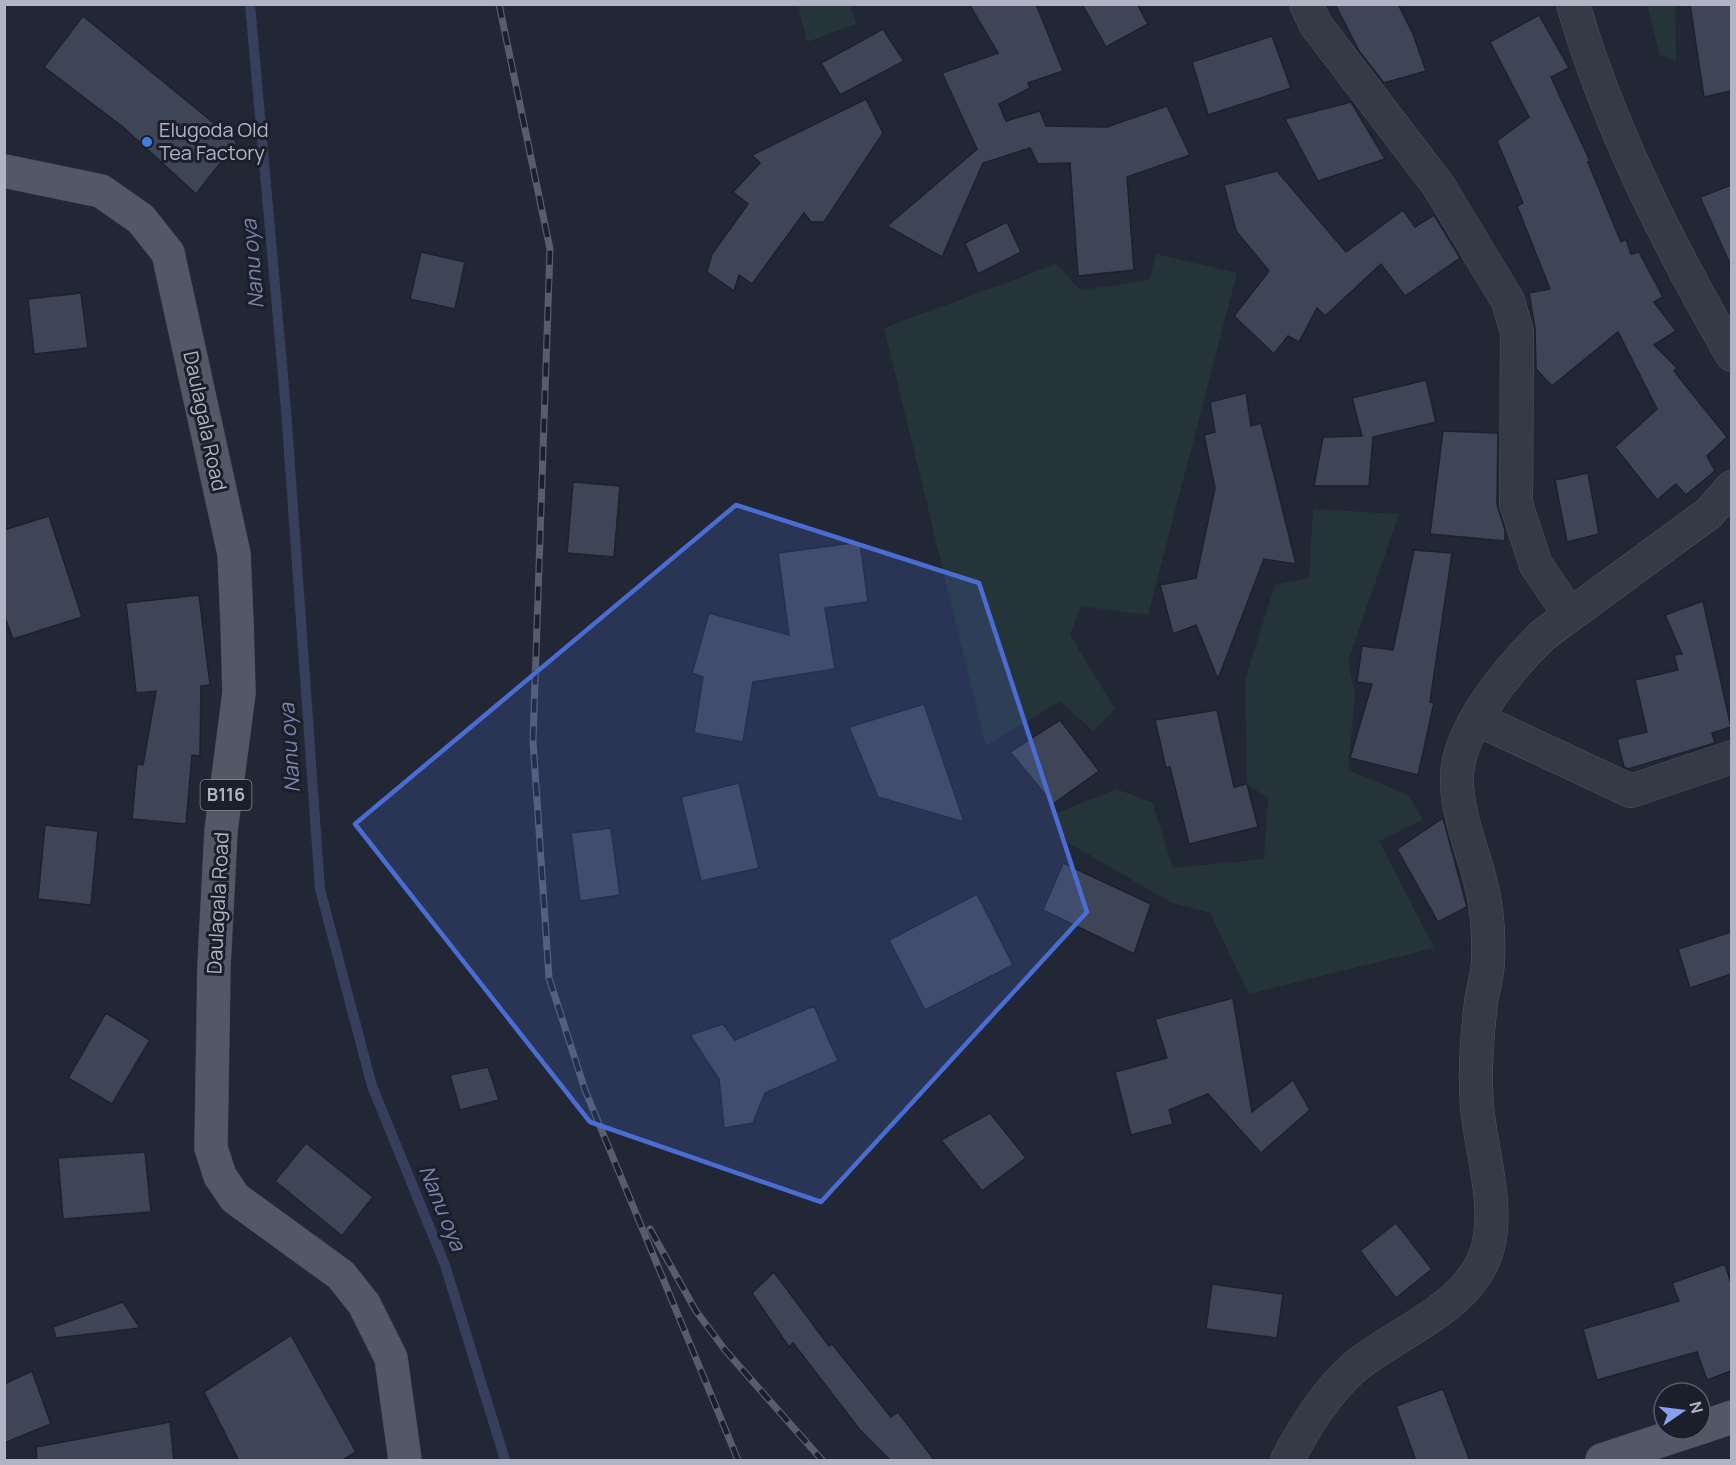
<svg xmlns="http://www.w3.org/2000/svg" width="1736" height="1465" font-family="Manrope,sans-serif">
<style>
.green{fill:#253438}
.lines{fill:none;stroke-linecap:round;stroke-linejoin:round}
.stream{stroke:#36405d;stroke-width:10}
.building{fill:#3e4557;stroke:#1d212e;stroke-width:1.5}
.minor-casing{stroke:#505462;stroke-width:34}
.primary-casing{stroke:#3e4351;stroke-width:34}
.minor{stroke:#353a47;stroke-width:33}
.primary{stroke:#535867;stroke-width:33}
.rail-casing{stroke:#575d6e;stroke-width:7}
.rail{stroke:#1b1f2c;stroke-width:4.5;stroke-dasharray:14;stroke-linecap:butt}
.marked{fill:#496dd2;fill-opacity:0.2;stroke:#496dd2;stroke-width:4.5;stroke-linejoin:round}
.shop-dot{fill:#3f7fe0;stroke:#1b1f2c;stroke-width:2}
.labels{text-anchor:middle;stroke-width:6;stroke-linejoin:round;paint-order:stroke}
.shield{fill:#1b1f2c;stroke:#838796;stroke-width:1.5}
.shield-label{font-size:18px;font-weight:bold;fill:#b0b4c4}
.poi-label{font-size:20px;fill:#b0b4c4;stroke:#1b1f2c;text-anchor:start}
.street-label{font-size:20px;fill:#b0b4c4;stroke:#1b1f2c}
.water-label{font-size:21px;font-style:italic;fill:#7986aa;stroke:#1b1f2c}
</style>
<rect width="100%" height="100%" fill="#222736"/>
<!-- green -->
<g class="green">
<polygon points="798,5 850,5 856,24 807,42"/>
<polygon points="1647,5 1675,5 1676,61 1660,56"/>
<polygon points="1156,254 1237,273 1148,615 1081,606 1070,635 1115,709 1093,731 1060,701 986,746 884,328 1056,264 1081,290 1149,280"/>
<polygon points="1313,509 1399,514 1348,661 1355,695 1348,770 1408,795 1423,819 1379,841 1434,948 1249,994 1210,913 1170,902 1069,843 1052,815 1116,789 1152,802 1173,868 1264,859 1268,798 1247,784 1245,679 1275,585 1309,578"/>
</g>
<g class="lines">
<!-- stream -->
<polyline class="stream" points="250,4 286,410 320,889 372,1086 445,1265 505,1460"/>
</g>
<!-- building -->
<g class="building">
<polygon points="969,4 1036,4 1063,71 1028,83 1030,88 999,104 1006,121 1040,111 1046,126 1107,127 1167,106 1190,155 1127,177 1134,270 1078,276 1070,163 1038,164 1030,148 983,163 942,257 887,226 977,149 942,73 998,53"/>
<polygon points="1082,4 1137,4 1148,24 1106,47"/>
<polygon points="1335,4 1398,4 1413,34 1426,71 1384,83 1359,51"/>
<polygon points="1690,4 1731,4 1731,91 1704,97"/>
<polygon points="1539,15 1569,68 1551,77 1590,161 1588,162 1621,242 1626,239 1631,254 1639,252 1663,297 1654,302 1676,331 1654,345 1677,368 1674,371 1727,437 1707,456 1715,471 1686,495 1676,484 1657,500 1615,447 1657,409 1618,332 1552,386 1536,369 1535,328 1529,293 1550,289 1517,206 1523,203 1497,141 1529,117 1490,42"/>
<polygon points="83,16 237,142 196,194 123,127 44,67"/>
<polygon points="883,29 904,61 840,95 821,63"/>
<polygon points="1272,36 1291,88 1208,115 1192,62"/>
<polygon points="866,99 883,133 824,222 811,222 804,213 752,284 739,275 734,291 707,272 712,254 748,204 733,192 760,163 752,155"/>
<polygon points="1351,102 1385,159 1318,181 1285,119"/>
<polygon points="1277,171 1346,252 1403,210 1415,227 1434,215 1460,258 1405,296 1381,264 1325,316 1317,308 1299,342 1288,336 1274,354 1234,316 1269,271 1236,231 1224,185"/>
<polygon points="1731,185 1731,266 1700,197"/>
<polygon points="1007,222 1021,252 978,274 965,243"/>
<polygon points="421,252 465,262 455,309 410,299"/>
<polygon points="81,293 88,348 34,354 28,299"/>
<polygon points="1426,380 1436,422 1373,437 1369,486 1314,486 1323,437 1362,436 1352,398"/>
<polygon points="1246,393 1251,426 1261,423 1296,564 1264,559 1218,679 1196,625 1173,634 1160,585 1196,578 1215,488 1204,435 1215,432 1210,402"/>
<polygon points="1443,431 1498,433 1497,504 1505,530 1505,541 1430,534"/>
<polygon points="1588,473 1599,534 1567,542 1555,480"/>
<polygon points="573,482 620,486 614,557 567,553"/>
<polygon points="49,516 82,617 13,639 4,615 4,530"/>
<polygon points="860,542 868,602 825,608 835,669 753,682 743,742 694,733 703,677 692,673 709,613 789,635 778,553"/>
<polygon points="1414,550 1452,553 1430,702 1434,703 1418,775 1350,758 1372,684 1357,682 1362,646 1393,650"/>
<polygon points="199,595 210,685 201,686 200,756 192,755 186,824 132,819 137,764 143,765 156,691 136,693 126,603"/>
<polygon points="1703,601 1731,727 1712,733 1715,743 1628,769 1624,767 1617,739 1647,732 1635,680 1678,670 1674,655 1682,654 1665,615"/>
<polygon points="924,704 964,822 878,797 849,727"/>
<polygon points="1217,710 1234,787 1247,784 1258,827 1189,844 1170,767 1166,768 1155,720"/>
<polygon points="1060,720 1099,771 1053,804 1010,752"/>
<polygon points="739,783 759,868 701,881 681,797"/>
<polygon points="1443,818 1467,907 1438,922 1397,849"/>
<polygon points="45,825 98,831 91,905 38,899"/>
<polygon points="611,828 620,895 580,901 571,833"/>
<polygon points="1063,863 1151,904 1134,954 1043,910"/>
<polygon points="977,894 1013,965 925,1010 889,940"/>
<polygon points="1731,932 1731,974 1690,988 1678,949"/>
<polygon points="1233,998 1252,1112 1293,1080 1310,1110 1261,1153 1208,1094 1169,1110 1173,1124 1131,1135 1115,1072 1167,1058 1155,1019"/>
<polygon points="814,1006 838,1061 765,1093 753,1123 724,1128 719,1079 690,1035 723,1024 735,1040"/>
<polygon points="106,1013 150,1040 112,1104 68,1078"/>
<polygon points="488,1067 499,1100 460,1110 450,1075"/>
<polygon points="990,1113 1026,1158 982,1191 941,1140"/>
<polygon points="306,1143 373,1197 342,1236 275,1181"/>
<polygon points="145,1152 151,1212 63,1219 58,1158"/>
<polygon points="1396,1223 1432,1269 1396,1298 1360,1251"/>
<polygon points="1725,1264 1731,1284 1731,1371 1707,1380 1697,1352 1597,1380 1583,1329 1679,1301 1672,1283"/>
<polygon points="774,1272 829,1346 832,1344 891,1417 898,1412 935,1461 891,1461 860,1430 793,1343 789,1347 752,1293"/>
<polygon points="1212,1284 1283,1294 1277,1338 1206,1329"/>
<polygon points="123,1302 140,1328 56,1338 53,1327"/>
<polygon points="291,1335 356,1452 341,1461 239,1461 204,1392"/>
<polygon points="32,1371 51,1424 4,1443 4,1384"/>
<polygon points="1443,1389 1470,1461 1416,1461 1396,1406"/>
<polygon points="170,1422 174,1461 37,1461 36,1447"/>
</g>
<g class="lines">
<!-- minor casing -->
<g class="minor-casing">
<g id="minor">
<polyline points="1306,4 1316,25 1438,185 1508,301 1517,332 1516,504 1536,565 1569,614"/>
<path d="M1573,4c36,124 95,240 159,351"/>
<polyline points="1477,719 1631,791 1732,757"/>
<path d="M1287,1460c18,-33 40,-70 70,-95 42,-34 116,-59 131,-118 11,-45 -7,-95 -11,-141 -3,-34 0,-70 4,-104 2,-14 7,-28 7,-42 1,-25 -1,-55 -8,-80 -8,-31 -22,-64 -23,-97 -3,-50 52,-115 86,-148l166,-122 23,-26"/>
</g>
</g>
<!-- primary casing -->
<g class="primary-casing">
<g id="primary">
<polyline points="4,171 101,191 141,219 168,253 234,554 237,622 239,693 221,831 214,966 211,1148 220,1176 235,1198 341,1275 364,1304 391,1358 405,1460"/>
<polyline points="1700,1428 1732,1417"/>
<polyline points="1602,1460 1696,1429"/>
</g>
</g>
<!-- minor -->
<use href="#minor" class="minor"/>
<!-- primary -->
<use href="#primary" class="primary"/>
<!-- rail casing -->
<g class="rail-casing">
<g id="rail">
<polyline points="499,4 550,249 533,741 549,978 585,1090 738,1460"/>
<polyline points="650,1229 696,1311 725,1350 822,1460"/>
</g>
</g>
<!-- rail -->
<use href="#rail" class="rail"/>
</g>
<!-- marked area -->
<path class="marked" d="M736,505l243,78 108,329 -266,290 -231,-80 -235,-298z"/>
<!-- markers -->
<circle class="shop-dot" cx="147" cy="142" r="6"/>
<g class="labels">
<!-- shield labels -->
<rect class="shield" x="200.5" y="780" width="51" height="30" rx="4.5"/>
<g class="shield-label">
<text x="226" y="801">B116</text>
</g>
<!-- poi labels -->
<g class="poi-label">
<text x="159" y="137">Elugoda Old<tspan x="159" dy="23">Tea Factory</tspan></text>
</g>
<!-- street labels -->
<g class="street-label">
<text transform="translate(205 421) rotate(78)" y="7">Daulagala Road</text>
<text transform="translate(218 903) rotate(-87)" y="7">Daulagala Road</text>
</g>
<!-- water labels -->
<g class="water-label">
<text transform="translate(253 264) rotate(-95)" y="7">Nanu oya</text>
<text transform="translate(290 748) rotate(-94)" y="7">Nanu oya</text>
<text transform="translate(442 1208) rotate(68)" y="7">Nanu oya</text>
</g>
</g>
<!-- border -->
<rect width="1736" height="1465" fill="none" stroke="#b0b4c4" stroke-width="12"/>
<!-- north arrow -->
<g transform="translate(1682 1411) rotate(76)"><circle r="28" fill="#1b1f2c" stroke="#575b69" stroke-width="1.5"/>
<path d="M0-4.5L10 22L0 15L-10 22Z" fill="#889ff0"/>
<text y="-9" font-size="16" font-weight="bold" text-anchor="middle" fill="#b0b4c4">N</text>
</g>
</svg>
